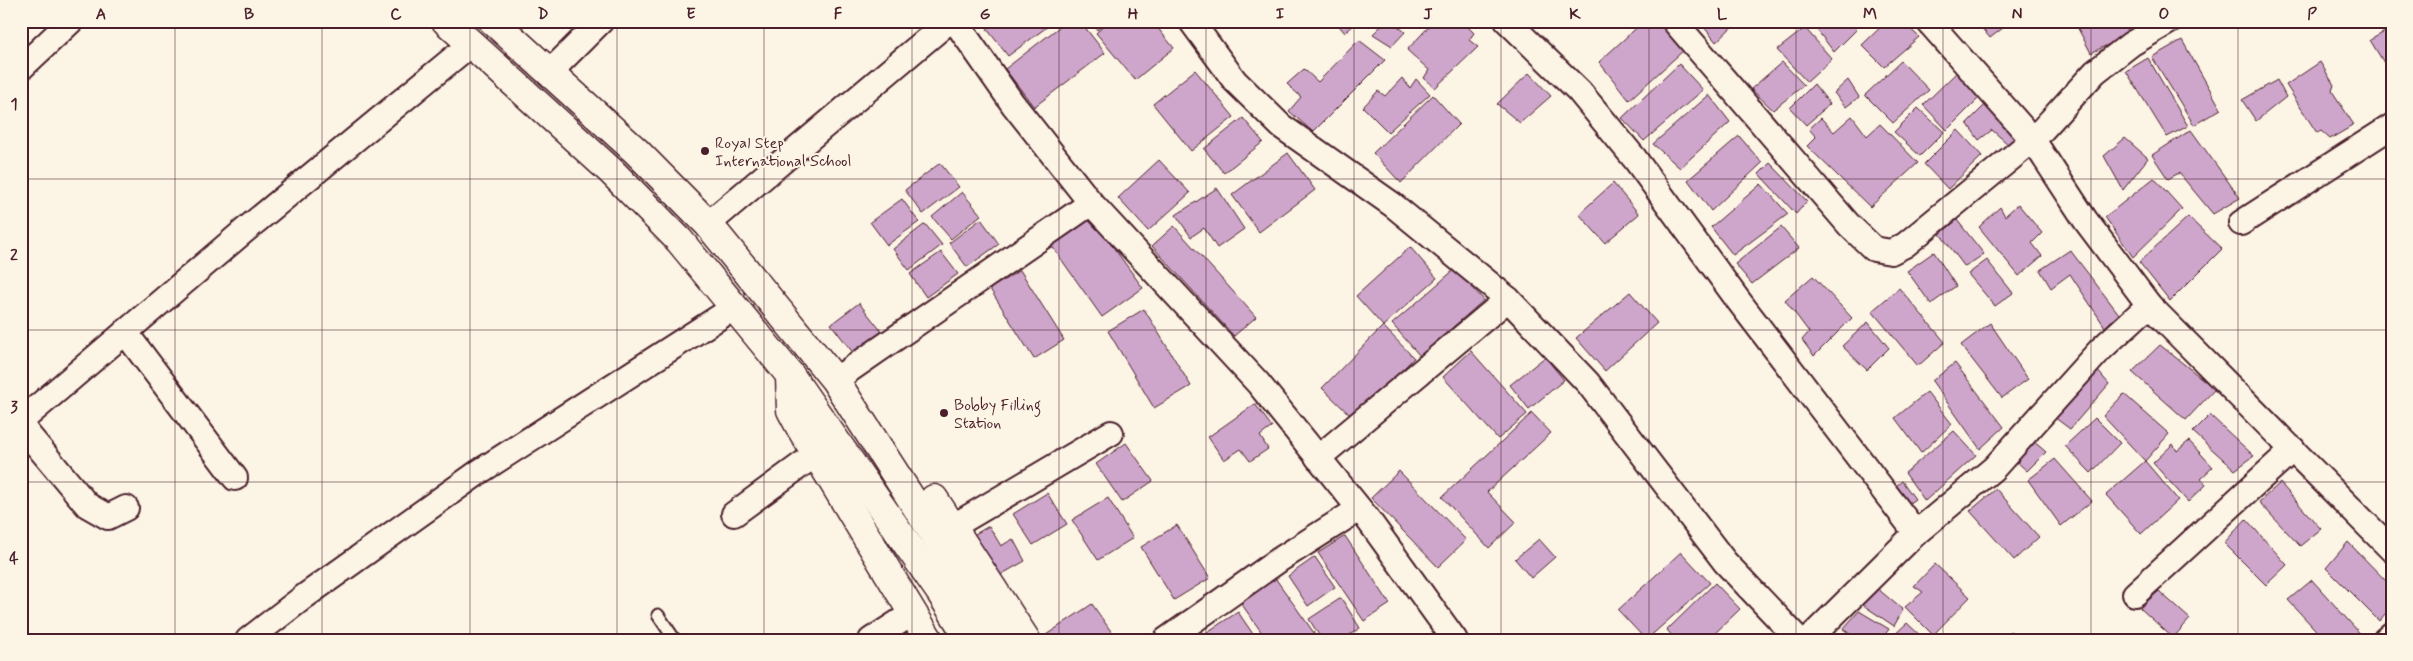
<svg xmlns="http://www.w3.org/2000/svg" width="2413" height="661" font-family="Mynerve,sans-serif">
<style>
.building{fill:#cea6cc;stroke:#4a1f2b}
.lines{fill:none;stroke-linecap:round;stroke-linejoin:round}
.service-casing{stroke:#4a1f2b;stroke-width:15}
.minor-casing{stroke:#4a1f2b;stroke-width:28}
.secondary-casing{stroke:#4a1f2b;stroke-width:31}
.service{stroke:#fcf5e5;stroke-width:11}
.minor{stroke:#fcf5e5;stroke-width:24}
.secondary{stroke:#fcf5e5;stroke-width:28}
.grid{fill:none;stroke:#4a1f2b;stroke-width:1;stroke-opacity:0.55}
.poi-dot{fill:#4a1f2b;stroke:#fcf5e5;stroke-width:2}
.labels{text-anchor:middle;stroke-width:4;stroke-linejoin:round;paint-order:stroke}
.poi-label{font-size:16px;fill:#4a1f2b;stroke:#fcf5e5;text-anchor:start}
.neatline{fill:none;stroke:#4a1f2b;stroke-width:2}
.grid-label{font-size:16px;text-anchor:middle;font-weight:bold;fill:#4a1f2b}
</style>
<rect width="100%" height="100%" fill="#fcf5e5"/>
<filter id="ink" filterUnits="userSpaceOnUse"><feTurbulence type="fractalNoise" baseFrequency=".02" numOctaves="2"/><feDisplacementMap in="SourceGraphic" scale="10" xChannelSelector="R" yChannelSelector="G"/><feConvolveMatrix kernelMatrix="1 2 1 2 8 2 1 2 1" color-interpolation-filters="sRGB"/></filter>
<g filter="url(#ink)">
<!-- building -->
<g class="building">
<polygon points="997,21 1055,21 1008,56 987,29"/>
<polygon points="1067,21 1080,21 1105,53 1034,107 1005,69"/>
<polygon points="1089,21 1108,21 1097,30"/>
<polygon points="1109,21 1152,21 1174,48 1135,80 1096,33"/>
<polygon points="1335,21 1358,21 1345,33"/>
<polygon points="1386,21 1392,21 1405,32 1392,46 1373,34"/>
<polygon points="1434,21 1462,21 1474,33 1469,40 1478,47 1435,88 1424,78 1429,70 1407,50"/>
<polygon points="1552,21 1569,21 1560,31"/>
<polygon points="1570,21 1591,21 1581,29"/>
<polygon points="1644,21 1660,21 1684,50 1629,100 1599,62"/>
<polygon points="1699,21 1738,21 1716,42"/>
<polygon points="1810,21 1849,21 1857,29 1834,52"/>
<polygon points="1887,21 1902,21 1919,37 1884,67 1862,45"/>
<polygon points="1976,21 2012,21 1990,38"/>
<polygon points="2074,21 2122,21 2130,34 2091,53"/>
<polygon points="1805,28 1832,59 1807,82 1777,50"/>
<polygon points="2390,29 2392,32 2392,76 2370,40"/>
<polygon points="1359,40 1385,60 1313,132 1289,111 1301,97 1287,84 1304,69 1318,82"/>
<polygon points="2182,40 2221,109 2194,125 2152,57"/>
<polygon points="2148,58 2188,126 2167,137 2126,71"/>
<polygon points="1901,61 1929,90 1893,123 1865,95"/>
<polygon points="1782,62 1804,85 1773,110 1751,89"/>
<polygon points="2320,62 2334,85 2332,91 2354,125 2330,139 2321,131 2317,133 2286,85"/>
<polygon points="1679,64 1703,90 1644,141 1622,118"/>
<polygon points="1195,70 1234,117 1191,151 1153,104"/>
<polygon points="1529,73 1551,96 1520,123 1497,104"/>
<polygon points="1956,73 1980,97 1947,130 1923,105"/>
<polygon points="1402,78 1410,88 1416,79 1430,94 1388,132 1363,107 1378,91 1385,96"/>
<polygon points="1848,80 1859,97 1846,107 1834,93"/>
<polygon points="2277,80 2286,97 2256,121 2242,100"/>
<polygon points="1814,84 1830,104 1806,125 1790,108"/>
<polygon points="1433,95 1459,124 1401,183 1373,153"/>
<polygon points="1709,95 1730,122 1680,168 1653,144"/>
<polygon points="1987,103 2018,139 2009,145 1992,130 1979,140 1967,123"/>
<polygon points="1918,108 1944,132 1920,156 1894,132"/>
<polygon points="1852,116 1867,136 1880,124 1918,163 1870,207 1807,146 1816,137 1809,129 1821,118 1834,132"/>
<polygon points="1243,118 1263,142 1224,173 1204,149"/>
<polygon points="1958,130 1982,156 1948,189 1924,164"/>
<polygon points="2191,130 2240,198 2213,214 2179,173 2168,179 2152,155"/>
<polygon points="1739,136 1762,163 1711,211 1688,180"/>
<polygon points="2125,138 2148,158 2123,190 2104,156"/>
<polygon points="1288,153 1315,190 1259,232 1232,195"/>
<polygon points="1159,160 1190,193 1148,231 1118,198"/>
<polygon points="940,163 959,187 923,214 905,190"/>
<polygon points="1770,163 1807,201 1796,214 1759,174"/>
<polygon points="2154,178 2182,209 2133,257 2105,217"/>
<polygon points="1613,183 1639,214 1605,243 1579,214"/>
<polygon points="1761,184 1788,214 1733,255 1711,227"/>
<polygon points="1217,188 1244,229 1217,248 1204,228 1191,237 1176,215"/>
<polygon points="962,192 981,215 951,239 932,217"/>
<polygon points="902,199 919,222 887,245 870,222"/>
<polygon points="2018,204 2042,233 2032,243 2042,256 2019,276 1979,227 2000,207 2005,216"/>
<polygon points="1089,214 1143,288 1102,317 1049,242"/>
<polygon points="2188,217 2222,249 2170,301 2139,262"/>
<polygon points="981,219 999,244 967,267 949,243"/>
<polygon points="1957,220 1984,254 1965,267 1940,234"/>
<polygon points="925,224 942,245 909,270 893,249"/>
<polygon points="1174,226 1256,317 1234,336 1152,246"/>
<polygon points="1781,227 1799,248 1752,284 1735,264"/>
<polygon points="1410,247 1437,278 1383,326 1356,296"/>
<polygon points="2070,250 2119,314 2105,327 2070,274 2051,288 2040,270"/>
<polygon points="941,252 958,274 926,297 910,274"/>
<polygon points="1934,252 1956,286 1931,304 1907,271"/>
<polygon points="1987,260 2013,293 1995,306 1968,274"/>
<polygon points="1455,269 1484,300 1420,356 1392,324"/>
<polygon points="1020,270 1064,340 1034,359 990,289"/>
<polygon points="1813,276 1852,318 1814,356 1802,340 1809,332 1785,300"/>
<polygon points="1899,288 1945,342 1918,366 1872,311"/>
<polygon points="1630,292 1657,323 1605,371 1576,338"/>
<polygon points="859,303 882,332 854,354 831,324"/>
<polygon points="1144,309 1191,386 1154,408 1108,331"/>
<polygon points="1868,322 1889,348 1867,370 1842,346"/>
<polygon points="1990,323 2028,379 2002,398 1961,345"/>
<polygon points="1383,326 1414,358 1353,418 1322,388"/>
<polygon points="2160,345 2215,389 2186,420 2132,372"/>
<polygon points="1471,351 1527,414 1498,439 1443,377"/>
<polygon points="1545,357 1564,380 1529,409 1510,385"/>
<polygon points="1955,363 2004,427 1980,449 1932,381"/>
<polygon points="2097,370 2109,384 2070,429 2054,417"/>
<polygon points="1927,392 1952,424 1921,453 1895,418"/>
<polygon points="2124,394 2169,434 2145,461 2103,416"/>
<polygon points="1255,404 1272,427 1260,436 1268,449 1250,461 1241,449 1224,460 1208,437"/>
<polygon points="1532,413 1551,433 1487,492 1516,522 1489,548 1442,497"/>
<polygon points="2210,415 2254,456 2235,470 2193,432"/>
<polygon points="2095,418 2120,443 2091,473 2065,446"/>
<polygon points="1954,431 1976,455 1925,501 1905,473"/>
<polygon points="2032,440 2046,452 2027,471 2016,461"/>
<polygon points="2189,441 2213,467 2201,478 2206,485 2188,502 2153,463 2173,444 2177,451"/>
<polygon points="1126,443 1153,481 1122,502 1096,464"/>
<polygon points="2055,459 2092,501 2061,526 2028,480"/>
<polygon points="2145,461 2178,500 2141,534 2106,495"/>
<polygon points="1399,471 1466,540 1438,567 1371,498"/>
<polygon points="1902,481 1915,499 1905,506 1891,490"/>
<polygon points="2280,483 2321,529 2300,546 2259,502"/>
<polygon points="1996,489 2039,537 2014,560 1970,511"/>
<polygon points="1047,493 1067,524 1033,545 1013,514"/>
<polygon points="1108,498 1133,538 1098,560 1072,520"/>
<polygon points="2246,519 2287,565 2266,585 2224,543"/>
<polygon points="1177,525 1210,578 1174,600 1141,547"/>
<polygon points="989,526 1001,546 1013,539 1025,561 995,578 970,537"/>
<polygon points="1345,536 1390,604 1364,621 1318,553"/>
<polygon points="1539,539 1555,557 1531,578 1515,559"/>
<polygon points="2348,542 2392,587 2392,606 2379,621 2326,568"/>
<polygon points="1681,552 1710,583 1646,640 1618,610"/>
<polygon points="1315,557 1335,587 1308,606 1288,576"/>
<polygon points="1935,564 1970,597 1933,635 1905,607 1923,592 1914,586"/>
<polygon points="1273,575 1319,640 1267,640 1238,599"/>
<polygon points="2312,580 2365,639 2364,640 2325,640 2288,600"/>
<polygon points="1715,583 1740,609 1708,640 1676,640 1667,630"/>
<polygon points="1878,589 1903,610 1894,626 1860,603"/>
<polygon points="2159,591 2190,619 2173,638 2140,608"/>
<polygon points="1341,598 1360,628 1342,640 1322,640 1309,619"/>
<polygon points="1092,604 1117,640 1041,640 1040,639"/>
<polygon points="1859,611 1889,629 1881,640 1858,640 1843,629"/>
<polygon points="1238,612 1257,640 1207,640 1204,634"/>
<polygon points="1907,623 1925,640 1889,640"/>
<polygon points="2010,631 2021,640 2004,640"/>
</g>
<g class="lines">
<!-- service casing -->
<g class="service-casing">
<polyline id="service" points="658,615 675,640"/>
</g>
<!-- minor casing -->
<g class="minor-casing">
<g id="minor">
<polyline points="955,21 1013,104 1091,203 1258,383 1367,518 1455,640"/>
<polyline points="1191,21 1235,81 1281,126 1393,205 1508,299 1588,383 1725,562 1799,640"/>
<polyline points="1507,21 1579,91 1635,159 1738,300 1916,533"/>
<polyline points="1674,21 1849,225 1874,249 1891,252 1905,245 2033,140 2095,72 2131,44 2170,21"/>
<polyline points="1928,21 2033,140 2086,221 2149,305 2392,550"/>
<polyline points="21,68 71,21"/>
<polyline points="550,72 601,21"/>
<polyline points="2241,223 2392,126"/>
<polyline points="708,224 949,21"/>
<polyline points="125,332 235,478"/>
<polyline points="835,380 1091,203"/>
<polyline points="21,421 244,231 472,43"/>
<polyline points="21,426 87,505 108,517 126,508"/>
<polyline points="1318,458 1508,299"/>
<polyline points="734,514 816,454"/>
<polyline points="952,527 1111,433"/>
<polyline points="2135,594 2293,449"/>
<polyline points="248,640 305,596 479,472 735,307"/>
<polyline points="871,640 913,613"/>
<polyline points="1166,640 1279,560 1359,509"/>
<polyline points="1808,640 1916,533 1994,468 2100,350 2149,305"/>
<polyline points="2385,640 2392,634"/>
</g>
</g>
<!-- secondary casing -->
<g class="secondary-casing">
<g id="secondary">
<polyline points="446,21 612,172 679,240 790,375 941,593 970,640"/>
<polyline points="493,21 636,151 708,224 835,380 1002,640"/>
<polyline points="790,375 791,410 800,427 929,640"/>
<polyline points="934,499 1026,640"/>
</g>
</g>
<!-- service -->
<use href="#service" class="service"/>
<!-- minor -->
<use href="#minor" class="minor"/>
<!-- secondary -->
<use href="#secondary" class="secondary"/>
</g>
</g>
<!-- grid -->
<path class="grid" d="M175,21v619M322,21v619M470,21v619M617,21v619M764,21v619M912,21v619M1059,21v619M1206,21v619M1354,21v619M1501,21v619M1649,21v619M1796,21v619M1943,21v619M2091,21v619M2238,21v619M21,179h2371M21,330h2371M21,482h2371"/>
<!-- markers -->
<g class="poi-dot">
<circle cx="705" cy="151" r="5"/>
<circle cx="944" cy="413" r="5"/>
</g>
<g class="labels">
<!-- poi labels -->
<g class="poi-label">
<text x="715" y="148">Royal Step<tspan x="715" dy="18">International School</tspan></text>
<text x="954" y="410">Bobby Filling<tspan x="954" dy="18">Station</tspan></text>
</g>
</g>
<!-- margin -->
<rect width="2413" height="661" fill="none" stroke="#fcf5e5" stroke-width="55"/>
<rect x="28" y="28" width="2358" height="606" class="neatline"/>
<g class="grid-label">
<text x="101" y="19">A</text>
<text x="249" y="19">B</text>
<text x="396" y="19">C</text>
<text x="543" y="19">D</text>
<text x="691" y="19">E</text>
<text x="838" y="19">F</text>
<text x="985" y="19">G</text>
<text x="1133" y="19">H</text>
<text x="1280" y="19">I</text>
<text x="1428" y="19">J</text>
<text x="1575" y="19">K</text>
<text x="1722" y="19">L</text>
<text x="1870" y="19">M</text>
<text x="2017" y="19">N</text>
<text x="2164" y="19">O</text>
<text x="2312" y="19">P</text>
<text x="14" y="109">1</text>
<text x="14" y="260">2</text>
<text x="14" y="412">3</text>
<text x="14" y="563">4</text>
</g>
</svg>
